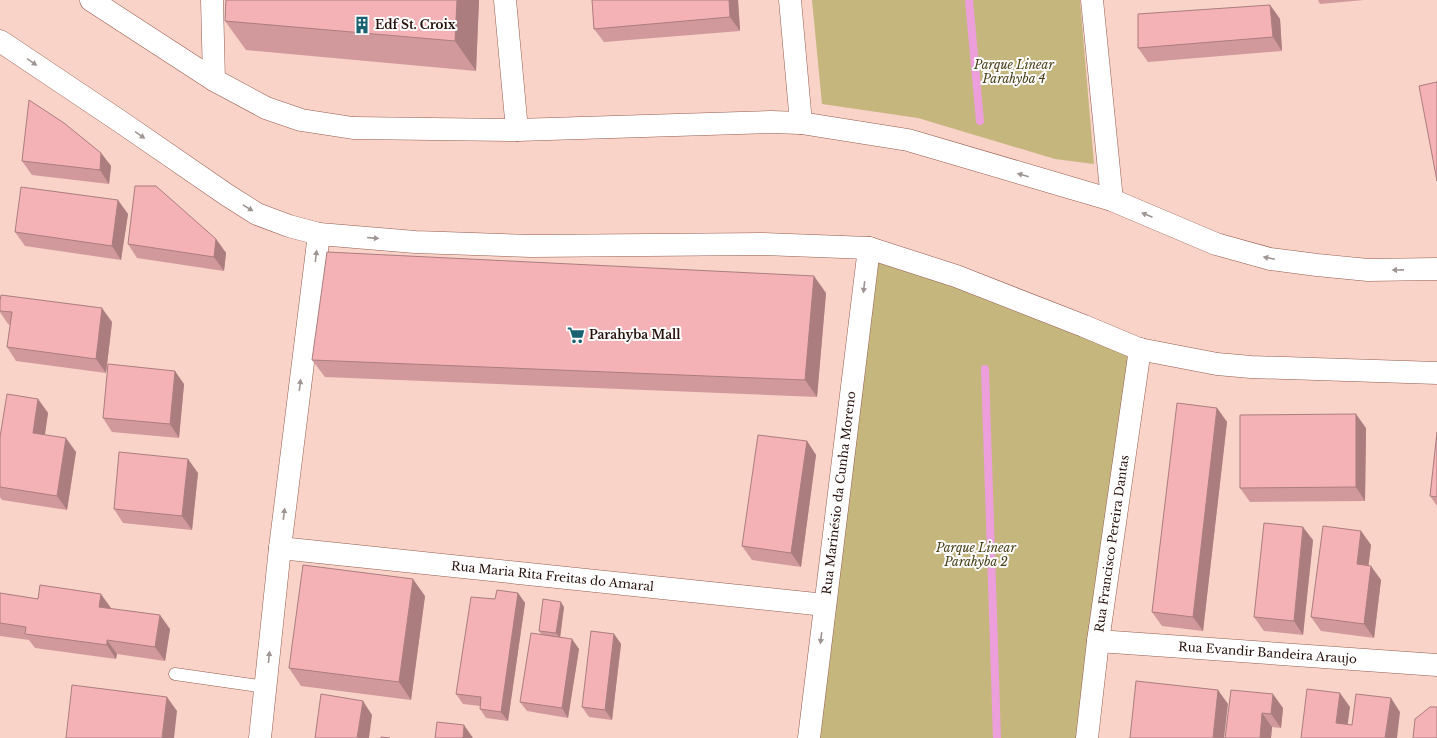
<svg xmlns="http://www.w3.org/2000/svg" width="1437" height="738" font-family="'Libre Baskerville',serif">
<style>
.park{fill:#c5b67e}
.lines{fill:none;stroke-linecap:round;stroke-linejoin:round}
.stream{stroke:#ec9fdb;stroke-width:8}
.service-casing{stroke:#955d4f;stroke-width:13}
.minor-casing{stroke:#955d4f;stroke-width:23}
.secondary-casing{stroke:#955d4f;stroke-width:23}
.service{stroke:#fff;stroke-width:12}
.minor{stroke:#fff;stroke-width:22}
.secondary{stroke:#fff;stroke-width:22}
.wall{fill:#d2999d}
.shaded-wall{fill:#ab7d7f}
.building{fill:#f4b2b6;stroke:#ab7d7f}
.oneway{fill:#9e9491}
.labels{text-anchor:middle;stroke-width:4;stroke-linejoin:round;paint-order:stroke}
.poi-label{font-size:12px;font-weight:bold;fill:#27110b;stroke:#fdfdfd;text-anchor:start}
.park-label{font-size:12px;font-style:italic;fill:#493f16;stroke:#fdfdfd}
.street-label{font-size:12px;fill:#27110b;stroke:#fdfdfd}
</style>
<rect width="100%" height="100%" fill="#f9d2c8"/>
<!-- park -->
<g class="park">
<polygon points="812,0 1080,0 1094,164 1055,159 918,118 822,104"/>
<polygon points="875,252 1139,349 1092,738 815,738"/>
</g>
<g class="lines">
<!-- stream -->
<g class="stream">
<polyline points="969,0 980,121"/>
<polyline points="985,369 997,738"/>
</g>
<!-- service casing -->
<g class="service-casing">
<polyline id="service" points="175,674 266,687"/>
</g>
<!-- minor casing -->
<g class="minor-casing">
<g id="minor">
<polyline points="212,0 214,80"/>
<polyline points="505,0 517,130"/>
<polyline points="790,0 801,123"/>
<polyline points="1092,0 1112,200"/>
<path id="s1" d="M280,548l545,57"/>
<path id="s2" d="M1098,641l339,24"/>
<polyline points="260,738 280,548 319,234"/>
<path id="s3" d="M809,738l60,-490"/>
<path id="s4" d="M1087,738l11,-97 42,-292"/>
</g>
</g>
<!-- secondary casing -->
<g class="secondary-casing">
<g id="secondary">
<polyline points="91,0 214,80 266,108 301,120 353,128 517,130 771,122 801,123 908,140 1112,200 1216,244 1270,259 1317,265 1368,270 1437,269"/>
<polyline points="0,41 121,122 227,195 257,214 289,226 319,234 415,242 531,246 763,244 869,248 956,276 1084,326 1139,349 1217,364 1251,367 1437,373"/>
</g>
</g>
<!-- service -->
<use href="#service" class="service"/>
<!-- minor -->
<use href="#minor" class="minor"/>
<!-- secondary -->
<use href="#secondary" class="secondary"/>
</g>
<!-- wall -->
<g class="wall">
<polygon points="226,0 479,0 476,71 246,50 225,21"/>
<polygon points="592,0 738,0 740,31 604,42 594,29"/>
<polygon points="1318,0 1364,0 1320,4"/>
<polygon points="1270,5 1280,19 1282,51 1148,62 1138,48"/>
<polygon points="101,153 111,166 109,184 32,175 22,161"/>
<polygon points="128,214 121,260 25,246 15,232"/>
<polygon points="216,239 226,253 224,271 137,258 128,244"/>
<polygon points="826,293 817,397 325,377 312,360"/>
<polygon points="0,301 112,322 106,373 16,361 7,347 10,325 8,324 0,312"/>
<polygon points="184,384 179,438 112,432 103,418"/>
<polygon points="38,399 48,413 45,434 76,452 67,510 2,500 0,497 0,437"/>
<polygon points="1217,408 1227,422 1203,631 1162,626 1152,612"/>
<polygon points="1366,428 1365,501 1250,502 1240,488"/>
<polygon points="1437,432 1437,506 1430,496"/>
<polygon points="807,441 816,455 801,567 752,560 742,546"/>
<polygon points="198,473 192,530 123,523 114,509"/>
<polygon points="1361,531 1371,545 1368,565 1381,580 1374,638 1321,631 1311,617"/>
<polygon points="1313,540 1303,635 1264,631 1254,617"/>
<polygon points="0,593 38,599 111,608 111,609 170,629 165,661 117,654 116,659 35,648 29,640 0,636"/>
<polygon points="518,593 525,603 508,721 486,718 480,709 480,706 463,704 456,694 495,599"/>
<polygon points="425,596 411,700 301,686 289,668"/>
<polygon points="564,607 560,637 579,649 568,718 527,711 520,702 541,634 539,631"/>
<polygon points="614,634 621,644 612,720 589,717 582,707"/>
<polygon points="1231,690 1283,708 1281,728 1272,727 1271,738 1225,738"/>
</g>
<!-- shaded-wall -->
<g class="shaded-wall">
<polygon points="457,0 479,0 476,71 455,41"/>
<polygon points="729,0 738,0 740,31 730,17"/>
<polygon points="1270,5 1280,19 1282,51 1273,37"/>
<polygon points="101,153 111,166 109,184 100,170"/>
<polygon points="118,200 128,214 121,260 112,246"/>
<polygon points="216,239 226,253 224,271 214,257"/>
<polygon points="814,276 826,293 817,397 805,380"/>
<polygon points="102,308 112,322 106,373 96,359"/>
<polygon points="175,371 184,384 179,438 170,424"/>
<polygon points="38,399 48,413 43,447 33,433"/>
<polygon points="1217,408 1227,422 1203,631 1193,617"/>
<polygon points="1356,414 1366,428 1365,501 1356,487"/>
<polygon points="66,438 76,452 67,510 57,496"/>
<polygon points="807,441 816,455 801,567 791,553"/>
<polygon points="188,459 198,473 192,530 182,516"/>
<polygon points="1303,527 1313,540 1303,635 1294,621"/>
<polygon points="1361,531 1371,545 1367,578 1357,564"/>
<polygon points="1371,566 1381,580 1374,638 1364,624"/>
<polygon points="413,579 425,596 411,700 399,682"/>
<polygon points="518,593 525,603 508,721 501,712"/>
<polygon points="101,594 111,608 109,621 99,607"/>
<polygon points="561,602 564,607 560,638 556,633"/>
<polygon points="160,615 170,629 165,661 155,647"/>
<polygon points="614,634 621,644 612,720 605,710"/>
<polygon points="572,639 579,649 568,718 562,708"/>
<polygon points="107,640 117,654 116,659 107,645"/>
<polygon points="1218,690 1228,704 1224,738 1213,738"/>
<polygon points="1340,693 1350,707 1346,737 1336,723"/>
<polygon points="1273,694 1283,708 1281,728 1271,714"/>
<polygon points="167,697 177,711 174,738 162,738"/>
<polygon points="1391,698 1400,712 1397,738 1385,738"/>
<polygon points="363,701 372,715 369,738 357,738"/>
<polygon points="1262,713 1272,727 1271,738 1260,738"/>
<polygon points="464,725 473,738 463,738"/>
</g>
<!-- building -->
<g class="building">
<polygon points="226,0 457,0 455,41 225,21"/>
<polygon points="592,0 729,0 730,17 594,29"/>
<polygon points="1270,5 1273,37 1138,48 1138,14"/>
<polygon points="1437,82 1437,181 1419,86"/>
<polygon points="29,100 64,123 101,153 100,170 22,161"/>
<polygon points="135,186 156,186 216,239 214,257 128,244"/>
<polygon points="21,187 118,200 112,246 15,232"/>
<polygon points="327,252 814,276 805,380 312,360"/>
<polygon points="1,295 102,308 96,359 7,347 12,312 0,311 0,301"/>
<polygon points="108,364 175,371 170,424 103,418"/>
<polygon points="7,394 38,399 33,433 66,438 57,496 0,487 0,437"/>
<polygon points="1177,403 1217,408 1193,617 1152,612"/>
<polygon points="1356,414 1356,487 1240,488 1240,415"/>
<polygon points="1437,432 1437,497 1430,496"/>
<polygon points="758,435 807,441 791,553 742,546"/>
<polygon points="119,452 188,459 182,516 114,509"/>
<polygon points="1264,523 1303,527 1294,621 1254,617"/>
<polygon points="1323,526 1361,531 1357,564 1371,566 1364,624 1311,617"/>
<polygon points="303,565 413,579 399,682 289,668"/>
<polygon points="40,585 101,594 99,607 160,615 155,647 107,640 107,645 25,634 26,627 0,623 0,593 38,599"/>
<polygon points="497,590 518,593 501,712 480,709 481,697 456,694 471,597 495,599"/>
<polygon points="543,599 561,602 556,633 539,631"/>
<polygon points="591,631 614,634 605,710 582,707"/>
<polygon points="531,633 572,639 562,708 520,702"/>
<polygon points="1136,681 1218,690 1213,738 1130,738"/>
<polygon points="72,685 167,697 162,738 66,738"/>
<polygon points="1307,689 1340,693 1336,723 1352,725 1356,694 1391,698 1385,738 1301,738"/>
<polygon points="1231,690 1273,694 1271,714 1262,713 1260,738 1225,738"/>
<polygon points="321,694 363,701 357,738 315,738"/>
<polygon points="1430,707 1437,707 1437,738 1413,738 1415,719"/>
<polygon points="437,722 464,725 463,738 435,738"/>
<polygon points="381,737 390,738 381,738"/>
</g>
<!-- one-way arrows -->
<defs><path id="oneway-solid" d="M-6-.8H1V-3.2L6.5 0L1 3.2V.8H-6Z"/></defs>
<g class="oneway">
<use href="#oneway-solid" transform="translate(32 62) rotate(34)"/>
<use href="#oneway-solid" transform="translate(140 135) rotate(35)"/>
<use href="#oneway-solid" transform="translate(1023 175) rotate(-164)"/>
<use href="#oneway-solid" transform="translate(248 208) rotate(31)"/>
<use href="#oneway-solid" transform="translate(1147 215) rotate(-157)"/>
<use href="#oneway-solid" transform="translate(373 238) rotate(5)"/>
<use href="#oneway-solid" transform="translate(316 256) rotate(-83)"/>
<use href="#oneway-solid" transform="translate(1269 258) rotate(-168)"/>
<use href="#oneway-solid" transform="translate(1398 270) rotate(179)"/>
<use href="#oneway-solid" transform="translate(864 287) rotate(97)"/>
<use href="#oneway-solid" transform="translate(300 385) rotate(-83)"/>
<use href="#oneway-solid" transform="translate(284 514) rotate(-83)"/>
<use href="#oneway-solid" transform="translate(821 638) rotate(97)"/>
<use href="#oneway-solid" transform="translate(269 657) rotate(-84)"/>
</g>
<!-- icons -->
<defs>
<g id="building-bare" transform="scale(1.38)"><path d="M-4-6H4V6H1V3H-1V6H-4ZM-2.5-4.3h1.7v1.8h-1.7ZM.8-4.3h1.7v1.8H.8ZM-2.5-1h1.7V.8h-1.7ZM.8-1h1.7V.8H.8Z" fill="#1a6271" stroke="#fdfdfd" stroke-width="2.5" paint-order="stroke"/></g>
<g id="supermarket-bare" transform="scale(1.38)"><path d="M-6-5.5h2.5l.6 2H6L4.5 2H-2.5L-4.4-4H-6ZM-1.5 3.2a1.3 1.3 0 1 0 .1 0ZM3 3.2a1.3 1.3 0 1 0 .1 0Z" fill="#1a6271" stroke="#fdfdfd" stroke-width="2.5" paint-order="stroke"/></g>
</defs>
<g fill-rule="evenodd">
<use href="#building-bare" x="362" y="25"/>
<use href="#supermarket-bare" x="576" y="335"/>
</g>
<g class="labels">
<!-- poi labels -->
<g class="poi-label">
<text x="375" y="29">Edf St. Croix</text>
<text x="589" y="339">Parahyba Mall</text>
</g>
<!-- park labels -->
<g class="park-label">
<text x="1014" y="69">Parque Linear<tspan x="1014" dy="14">Parahyba 4</tspan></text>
<text x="976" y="552">Parque Linear<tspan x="976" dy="14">Parahyba 2</tspan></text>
</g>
<!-- street labels -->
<g class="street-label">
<text dy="4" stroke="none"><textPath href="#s3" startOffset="247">Rua Marinésio da Cunha Moreno</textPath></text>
<text dy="4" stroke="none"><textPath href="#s4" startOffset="196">Rua Francisco Pereira Dantas</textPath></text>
<text dy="4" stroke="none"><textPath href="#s1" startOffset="274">Rua Maria Rita Freitas do Amaral</textPath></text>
<text dy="4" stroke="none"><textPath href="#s2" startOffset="170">Rua Evandir Bandeira Araujo</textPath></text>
</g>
</g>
</svg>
